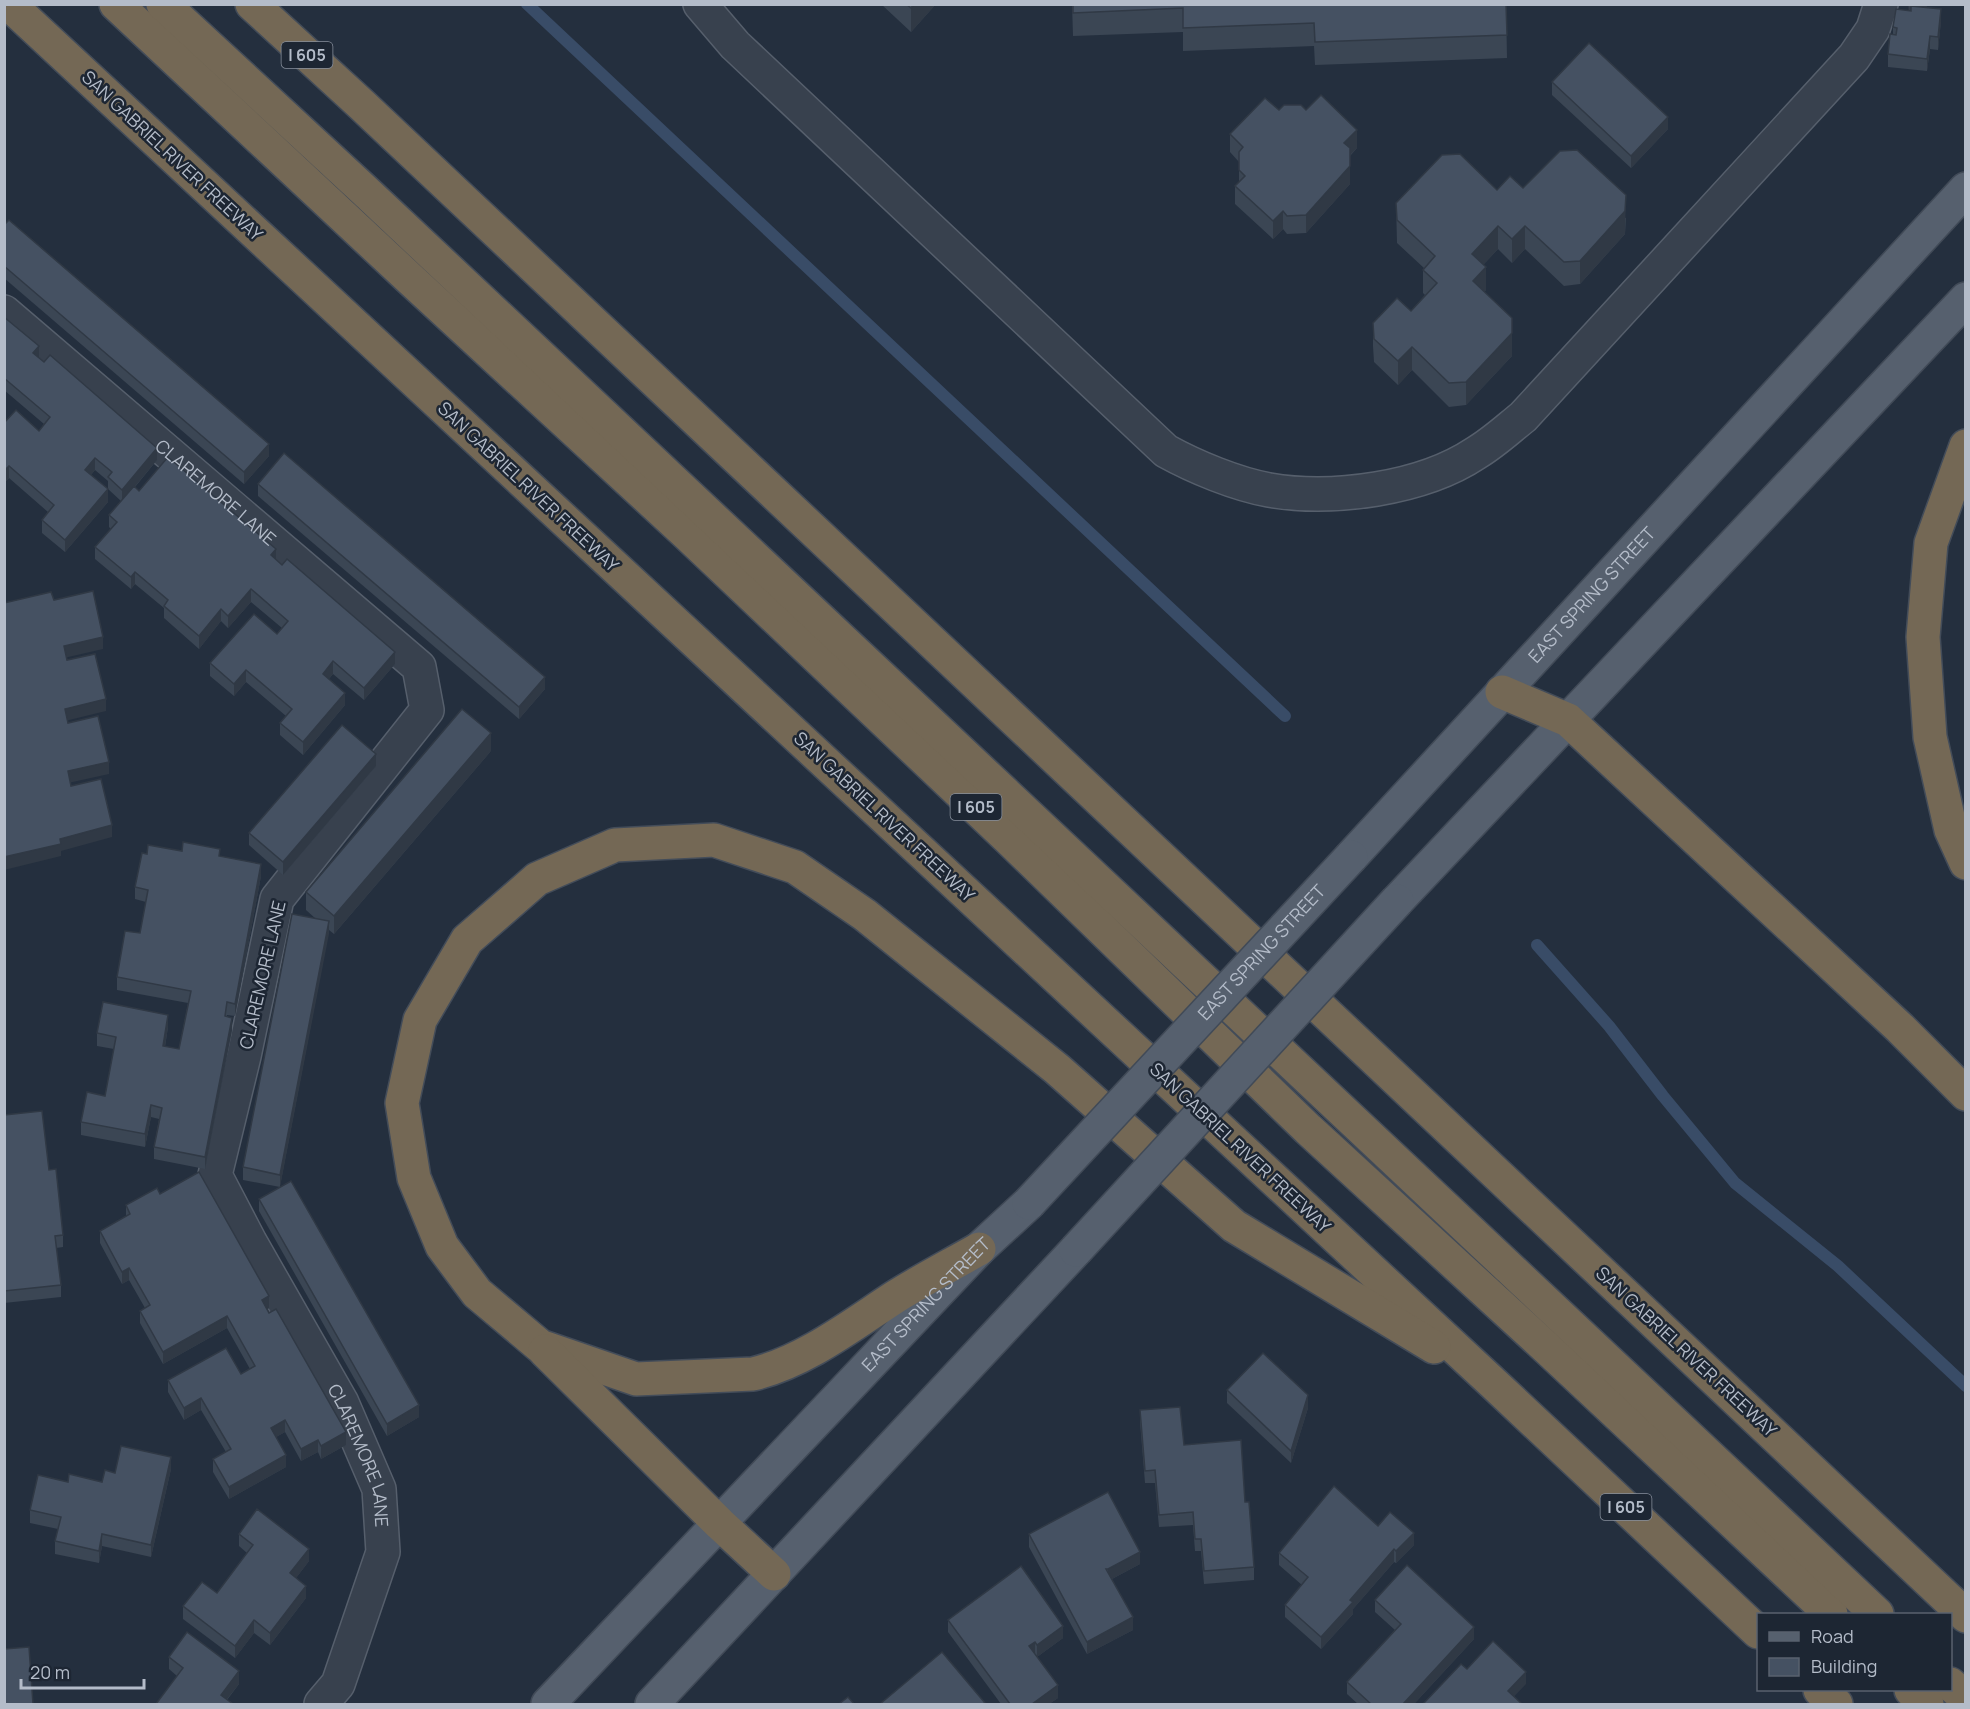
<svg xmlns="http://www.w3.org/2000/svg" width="1970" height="1709" font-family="Manrope,sans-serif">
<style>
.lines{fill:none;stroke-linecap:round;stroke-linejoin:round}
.stream{stroke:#394c67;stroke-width:12}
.minor-casing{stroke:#565f6c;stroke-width:36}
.major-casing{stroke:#414a57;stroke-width:36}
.highway-casing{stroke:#434c59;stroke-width:36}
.minor{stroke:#38414e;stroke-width:33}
.major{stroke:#56606e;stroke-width:33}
.highway{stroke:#746855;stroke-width:33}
.major-bridge-casing{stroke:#414a57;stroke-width:36;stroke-linecap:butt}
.major-bridge{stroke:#56606e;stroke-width:33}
.wall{fill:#3b4654}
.shaded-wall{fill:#303945}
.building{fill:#455162;stroke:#303945;stroke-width:1.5}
.labels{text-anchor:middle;stroke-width:5;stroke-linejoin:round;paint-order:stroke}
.shield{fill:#1d2633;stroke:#878f9c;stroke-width:1.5}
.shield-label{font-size:16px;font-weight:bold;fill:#b4bcc9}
.street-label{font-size:18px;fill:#b4bcc9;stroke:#1d2633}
</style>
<rect width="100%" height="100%" fill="#242f3e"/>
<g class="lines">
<!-- stream -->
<g class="stream">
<polyline points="527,4 1285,716"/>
<polyline points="1537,945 1609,1026 1663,1096 1735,1183 1838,1266 1966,1386"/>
</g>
<!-- minor casing -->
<g class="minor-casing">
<g id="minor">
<path d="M700,4l35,41 431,406c29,16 70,33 103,39 63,11 153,-1 207,-37 17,-10 32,-24 47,-36l331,-360 19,-28 8,-25"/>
<path id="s1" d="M4,312l415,355 8,43 -150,189 -33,157 -29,119 35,67 92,161 37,86 4,63 -45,132 -17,20"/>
</g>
</g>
<!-- major casing -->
<g class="major-casing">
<g id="major">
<path id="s2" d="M1351,857l615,-668"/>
<polyline points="1397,901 1966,299"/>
<path id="s3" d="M548,1704l431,-455 50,-46"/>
<polyline points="652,1704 1076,1250"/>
</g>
</g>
<!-- highway casing -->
<g class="highway-casing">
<g id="highway">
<polyline points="9,4 1493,1383 1758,1632"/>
<polyline points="116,4 408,277 687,534 1009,839 1308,1129 1550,1351 1831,1614"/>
<polyline points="163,4 364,190 1877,1614"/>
<polyline points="252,4 362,105 1966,1616"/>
<polyline points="1966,446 1931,543 1923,637 1930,737 1951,830 1966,863"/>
<polyline points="1502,692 1568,720 1900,1028 1966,1094"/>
<path d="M979,1249c-28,16 -57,31 -84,48 -43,28 -91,65 -142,77l-117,5 -96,-33 -63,-53 -35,-47 -28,-68 -12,-75 18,-83 47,-80 70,-61 78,-34 99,-5 81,27 70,48 192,154 177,157 200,121"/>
<polyline points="545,1351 720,1524 774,1574"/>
<polyline points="1950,1684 1966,1698"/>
<polyline points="1820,1690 1836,1704"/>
<polyline points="1911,1690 1927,1704"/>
</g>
</g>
<!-- minor -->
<use href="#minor" class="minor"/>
<!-- major -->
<use href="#major" class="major"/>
<!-- highway -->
<use href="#highway" class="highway"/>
<!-- major-bridge casing -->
<g class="major-bridge-casing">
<g id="major-bridge">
<path id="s4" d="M1029,1203l322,-346"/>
<polyline points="1076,1250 1397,901"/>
</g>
</g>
<!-- major-bridge -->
<use href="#major-bridge" class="major-bridge"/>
</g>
<!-- wall -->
<g class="wall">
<polygon points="881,4 936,4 911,32"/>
<polygon points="1072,4 1506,4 1507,58 1315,65 1314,46 1183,51 1183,32 1073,36"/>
<polygon points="1927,7 1941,21 1938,50 1930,49 1927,71 1888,67 1888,54 1893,34 1893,27"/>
<polygon points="1552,82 1668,129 1631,168 1552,95"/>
<polygon points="1279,110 1306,110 1357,148 1350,156 1350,184 1306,233 1287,234 1283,229 1273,239 1235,204 1235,186 1239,182 1239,162 1230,152 1230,134"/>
<polygon points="1523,188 1626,218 1625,234 1580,284 1564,286 1525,249 1512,263 1498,249 1483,265 1486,290 1484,292 1512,356 1466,405 1449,407 1412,370 1398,385 1374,362 1373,346 1373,323 1411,311 1425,295 1423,293 1423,270 1424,268 1397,243 1396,203 1497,190"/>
<polygon points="4,225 269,456 244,484 4,278"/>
<polygon points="4,317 39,357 157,460 135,487 139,491 276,560 395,664 364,700 333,674 329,679 345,705 303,755 280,735 280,723 286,716 246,682 234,696 210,676 210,663 277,634 282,628 251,602 228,628 221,621 199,649 164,618 164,608 135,584 131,589 95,559 95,547 111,529 109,527 109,515 121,501 108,489 108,481 95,470 91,475 108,502 65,552 42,533 42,520 48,512 9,478 4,483 4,423 39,431 44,424 4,390"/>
<polygon points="258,484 545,689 519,719 258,496"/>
<polygon points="491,751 334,934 329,930 280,1186 419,1417 387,1436 259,1211 259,1199 280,1187 243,1180 243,1167 316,919 306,910 306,892"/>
<polygon points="376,766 283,875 249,845 249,833"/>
<polygon points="182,851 220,856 261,876 235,1016 227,1015 227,1016 232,1030 205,1169 154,1159 154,1147 159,1119 151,1117 145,1147 81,1135 81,1122 105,1096 114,1049 97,1046 97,1033 168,1027 165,1047 179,1049 188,1003 117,990 117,977 140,933 146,902 135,899 135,887 147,854"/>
<polygon points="4,1115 49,1170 63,1235 63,1247 56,1248 61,1285 61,1297 4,1303"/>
<polygon points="160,1194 269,1308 267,1310 346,1445 321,1459 318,1452 301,1461 285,1432 276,1437 286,1467 229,1499 213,1472 213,1459 226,1452 201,1410 184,1420 168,1392 168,1380 241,1374 250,1369 227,1328 163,1364 140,1323 140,1311 145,1308 129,1280 122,1284 100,1243 100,1231 126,1216 126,1205"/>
<polygon points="1227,1390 1308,1408 1291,1463 1227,1403"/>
<polygon points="1140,1410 1184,1445 1245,1502 1254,1567 1254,1580 1204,1584 1201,1551 1195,1551 1193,1525 1159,1527 1155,1483 1145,1483 1140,1422"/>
<polygon points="171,1469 151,1557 102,1546 99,1563 55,1554 55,1541 58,1529 30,1523 30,1510 68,1482 102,1482 115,1473"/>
<polygon points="239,1534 309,1561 296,1578 306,1598 270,1645 254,1633 235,1658 183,1619 183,1606 217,1593 247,1553 239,1546"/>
<polygon points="1029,1534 1140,1564 1112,1579 1133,1630 1087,1654 1029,1547"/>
<polygon points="1414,1545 1396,1563 1394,1562 1353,1609 1353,1614 1321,1649 1285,1617 1285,1605 1302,1585 1279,1565 1279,1553"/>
<polygon points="1375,1600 1474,1639 1414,1704 1358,1704 1347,1694 1347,1682 1395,1630 1375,1612"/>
<polygon points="948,1620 1063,1638 1037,1657 1058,1698 1049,1704 1001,1704 948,1632"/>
<polygon points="169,1657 239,1684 227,1700 177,1676 169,1669"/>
</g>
<!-- shaded-wall -->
<g class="shaded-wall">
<polygon points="914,4 936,4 911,32 911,8"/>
<polygon points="1941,9 1941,21 1938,50 1938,37"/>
<polygon points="1930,36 1930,49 1927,71 1927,59"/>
<polygon points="1668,117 1668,129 1631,168 1631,156"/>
<polygon points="1357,130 1357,148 1344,161 1344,143"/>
<polygon points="1350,166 1350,184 1306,233 1306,215"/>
<polygon points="1626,195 1625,234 1580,284 1580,261"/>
<polygon points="1283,211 1283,229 1273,239 1273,221"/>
<polygon points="1498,226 1498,249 1472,277 1472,254"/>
<polygon points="1525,226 1525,249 1512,263 1512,239"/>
<polygon points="1486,267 1486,290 1473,304 1473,281"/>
<polygon points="1512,333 1512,356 1466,405 1466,382"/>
<polygon points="39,346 39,358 33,353"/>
<polygon points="1412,347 1412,370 1398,385 1398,361"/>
<polygon points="269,444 269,456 244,484 244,472"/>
<polygon points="157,448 157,460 122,502 122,490"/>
<polygon points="95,458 95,470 85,482 85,470"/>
<polygon points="9,466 9,478 4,483 4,471"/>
<polygon points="108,489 108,502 65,552 65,540"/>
<polygon points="276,549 276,562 271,555"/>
<polygon points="135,572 135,584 131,589 131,577"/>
<polygon points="251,589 251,602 228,628 228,616"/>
<polygon points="221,609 221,621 199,649 199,636"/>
<polygon points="103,637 103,649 64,658 64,646"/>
<polygon points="395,652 395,664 364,700 364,688"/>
<polygon points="333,661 333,674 323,686 323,674"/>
<polygon points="246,670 246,682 234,696 234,684"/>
<polygon points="545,677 545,689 519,719 519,707"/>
<polygon points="345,693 345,705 303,755 303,742"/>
<polygon points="106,699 106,711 65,721 65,709"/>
<polygon points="491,733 491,751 334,934 334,916"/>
<polygon points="376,754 376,766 283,875 283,862"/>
<polygon points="109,762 109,774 68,783 68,771"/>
<polygon points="112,825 112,837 61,851 61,856 4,870 4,857 60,839"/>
<polygon points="261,864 261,876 235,1016 235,1004"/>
<polygon points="329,921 329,934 280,1187 280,1175"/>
<polygon points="168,1015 168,1027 163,1058 163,1046"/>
<polygon points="232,1018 232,1030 205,1169 205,1157"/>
<polygon points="151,1105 151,1117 145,1147 145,1134"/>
<polygon points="129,1268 129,1280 122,1284 122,1272"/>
<polygon points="269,1296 269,1308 262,1312 262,1300"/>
<polygon points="227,1316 227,1328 163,1364 163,1352"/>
<polygon points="1308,1395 1308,1408 1291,1463 1291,1451"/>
<polygon points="201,1398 201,1410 184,1420 184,1408"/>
<polygon points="419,1405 419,1417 387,1436 387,1424"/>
<polygon points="285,1420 285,1432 271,1440 271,1428"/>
<polygon points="346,1432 346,1445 321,1459 321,1446"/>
<polygon points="318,1440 318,1452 301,1461 301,1449"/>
<polygon points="286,1455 286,1467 229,1499 229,1487"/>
<polygon points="171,1457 171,1469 151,1557 151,1545"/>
<polygon points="1414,1533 1414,1545 1396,1563 1396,1551"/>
<polygon points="102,1534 102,1546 99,1563 99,1551"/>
<polygon points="309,1549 309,1561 290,1586 290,1573"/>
<polygon points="1394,1549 1394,1562 1353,1609 1353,1614 1321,1649 1321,1637 1350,1600"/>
<polygon points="1140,1552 1140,1564 1108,1581 1108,1569"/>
<polygon points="306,1586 306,1598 270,1645 270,1633"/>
<polygon points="1133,1617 1133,1630 1087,1654 1087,1642"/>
<polygon points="254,1620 254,1633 235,1658 235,1646"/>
<polygon points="1063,1626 1063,1638 1037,1657 1037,1645"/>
<polygon points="1474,1627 1474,1639 1414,1704 1403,1704"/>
<polygon points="1035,1642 1035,1654 1029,1646"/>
<polygon points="239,1671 239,1684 223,1704 221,1695"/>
<polygon points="1526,1672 1526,1684 1508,1703 1508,1691"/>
<polygon points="1058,1685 1058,1698 1049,1704 1032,1704"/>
</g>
<!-- building -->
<g class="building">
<polygon points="906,4 914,4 911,8"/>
<polygon points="1073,4 1506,4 1507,35 1315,42 1314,23 1183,28 1183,8 1073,13"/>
<polygon points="1909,4 1927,4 1926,7 1911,6 1911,11 1909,11"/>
<polygon points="1911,6 1941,9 1938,37 1930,36 1927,59 1888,54 1890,34 1896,35 1897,28 1893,27 1896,9 1911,11"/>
<polygon points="1589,43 1668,117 1631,156 1552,82"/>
<polygon points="1321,95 1357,130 1344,143 1350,148 1350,166 1306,215 1287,216 1283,211 1273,221 1235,186 1245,176 1239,170 1239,152 1243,147 1230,134 1265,98 1279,110 1284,105 1301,105 1306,110"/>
<polygon points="1577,150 1626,195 1625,211 1580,261 1564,262 1525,226 1512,239 1498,226 1472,254 1486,267 1473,281 1512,318 1512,333 1466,382 1449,383 1412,347 1398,361 1374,339 1373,323 1397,298 1411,311 1437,283 1423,270 1435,256 1397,220 1396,203 1442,155 1460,154 1497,190 1510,176 1523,188 1560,151"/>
<polygon points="9,220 269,444 244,472 4,266 4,225"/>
<polygon points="4,317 39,346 33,353 44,362 50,355 157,448 122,490 108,477 112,472 95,458 85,470 108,489 65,540 42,520 54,505 9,466 4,471 4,423 16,410 39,431 50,417 4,378"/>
<polygon points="284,453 545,677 519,707 258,484"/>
<polygon points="168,457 276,549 271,555 282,565 287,559 395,652 364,688 333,661 323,674 345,693 303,742 280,723 292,709 246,670 234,684 210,663 254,614 277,634 288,621 251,589 228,616 221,609 199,636 164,606 168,600 135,572 131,577 95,547 117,522 109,515 134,486 139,491"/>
<polygon points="93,591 103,637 64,646 67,660 95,654 106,699 65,709 68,723 98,716 109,762 68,771 71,786 101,779 112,825 60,839 61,844 4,857 4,603 51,592 54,600"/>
<polygon points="462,709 491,733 334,916 306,892"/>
<polygon points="342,725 376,754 283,862 249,833"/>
<polygon points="183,842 220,849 219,856 261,864 235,1004 227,1002 225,1016 232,1018 205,1157 154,1147 162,1108 151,1105 145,1134 81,1122 87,1092 105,1096 116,1037 97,1033 103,1002 168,1015 163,1046 179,1049 191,991 117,977 125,931 140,933 148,890 135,887 142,853 147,854 148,845 182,851"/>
<polygon points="292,914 329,921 280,1175 243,1167"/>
<polygon points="42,1111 49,1170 56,1169 63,1235 55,1236 61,1285 4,1291 4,1115"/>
<polygon points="199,1172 269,1296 262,1300 269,1313 276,1309 346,1432 321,1446 318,1440 301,1449 285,1420 271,1428 286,1455 229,1487 213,1459 231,1449 201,1398 184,1408 168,1380 226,1348 241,1374 255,1366 227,1316 163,1352 140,1311 150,1305 129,1268 122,1272 100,1231 130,1214 126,1205 157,1188 160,1194"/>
<polygon points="291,1181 419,1405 387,1424 259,1199"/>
<polygon points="1263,1353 1308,1395 1291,1451 1227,1390"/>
<polygon points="1180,1407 1184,1445 1241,1440 1245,1502 1249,1502 1254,1567 1204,1571 1201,1539 1195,1539 1193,1512 1159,1515 1155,1470 1145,1471 1140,1410"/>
<polygon points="121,1446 171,1457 151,1545 102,1534 99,1551 55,1541 61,1517 30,1510 38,1475 68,1482 69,1474 102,1482 105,1470 115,1473"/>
<polygon points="1334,1486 1378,1526 1390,1512 1414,1533 1396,1551 1394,1549 1350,1600 1353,1602 1321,1637 1285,1605 1308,1577 1279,1553"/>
<polygon points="1108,1492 1140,1552 1108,1569 1106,1569 1133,1617 1087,1642 1029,1534"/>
<polygon points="257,1509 309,1549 290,1573 306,1586 270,1633 254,1620 235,1646 183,1606 202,1582 217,1593 253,1545 239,1534"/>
<polygon points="1407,1565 1474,1627 1403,1704 1371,1704 1347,1682 1401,1624 1375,1600"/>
<polygon points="1021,1566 1063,1626 1037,1645 1035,1642 1029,1646 1058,1685 1032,1704 1010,1704 948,1620"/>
<polygon points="187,1632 239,1671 221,1695 233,1704 156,1704 183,1668 169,1657"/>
<polygon points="1493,1641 1526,1672 1508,1691 1522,1704 1423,1704 1461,1664 1467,1669"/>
<polygon points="29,1647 33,1704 4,1704 4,1649"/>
<polygon points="942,1652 985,1703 983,1704 880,1704"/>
<polygon points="848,1697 854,1704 839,1704"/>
</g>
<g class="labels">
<!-- shield labels -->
<g class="shield">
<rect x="281.5" y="42" width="51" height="26" rx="4.5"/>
<rect x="950.5" y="794" width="51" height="26" rx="4.5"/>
<rect x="1600.5" y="1494" width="51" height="26" rx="4.5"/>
</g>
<g class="shield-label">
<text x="307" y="61">I 605</text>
<text x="976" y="813">I 605</text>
<text x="1626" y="1513">I 605</text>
</g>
<!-- street labels -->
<g class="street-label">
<text transform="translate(172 156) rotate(43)" y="6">SAN GABRIEL RIVER FREEWAY</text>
<text transform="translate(528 487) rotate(43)" y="6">SAN GABRIEL RIVER FREEWAY</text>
<text dy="6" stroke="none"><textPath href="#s1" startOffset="278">CLAREMORE LANE</textPath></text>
<text dy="6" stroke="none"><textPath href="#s2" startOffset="356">EAST SPRING STREET</textPath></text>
<text transform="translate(884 817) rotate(43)" y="6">SAN GABRIEL RIVER FREEWAY</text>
<text dy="6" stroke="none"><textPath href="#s4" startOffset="342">EAST SPRING STREET</textPath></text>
<text transform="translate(263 975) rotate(-77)" y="6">CLAREMORE LANE</text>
<text transform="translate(1240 1148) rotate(43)" y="6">SAN GABRIEL RIVER FREEWAY</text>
<text dy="6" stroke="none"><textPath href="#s3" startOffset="550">EAST SPRING STREET</textPath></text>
<text transform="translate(1686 1352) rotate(43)" y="6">SAN GABRIEL RIVER FREEWAY</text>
<text dy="6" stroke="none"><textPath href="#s1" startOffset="1431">CLAREMORE LANE</textPath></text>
</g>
</g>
<!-- border -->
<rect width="1970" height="1709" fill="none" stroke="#b4bcc9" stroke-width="12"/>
<!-- legend -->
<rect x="1757" y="1613" width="195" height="78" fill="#1d2633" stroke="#59626f" stroke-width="1.5"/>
<rect x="1769" y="1632" width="30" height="9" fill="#56606e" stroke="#59626f" stroke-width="1.5"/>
<text x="1811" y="1643" font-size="18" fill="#b4bcc9">Road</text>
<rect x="1769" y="1658" width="30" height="18" fill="#455162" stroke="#59626f" stroke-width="1.5"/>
<text x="1811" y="1673" font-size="18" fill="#b4bcc9">Building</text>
<!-- scale -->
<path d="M21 1679v9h123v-9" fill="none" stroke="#b4bcc9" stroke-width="3"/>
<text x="30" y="1679" font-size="18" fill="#b4bcc9" stroke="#1d2633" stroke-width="4.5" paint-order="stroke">20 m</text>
</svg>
